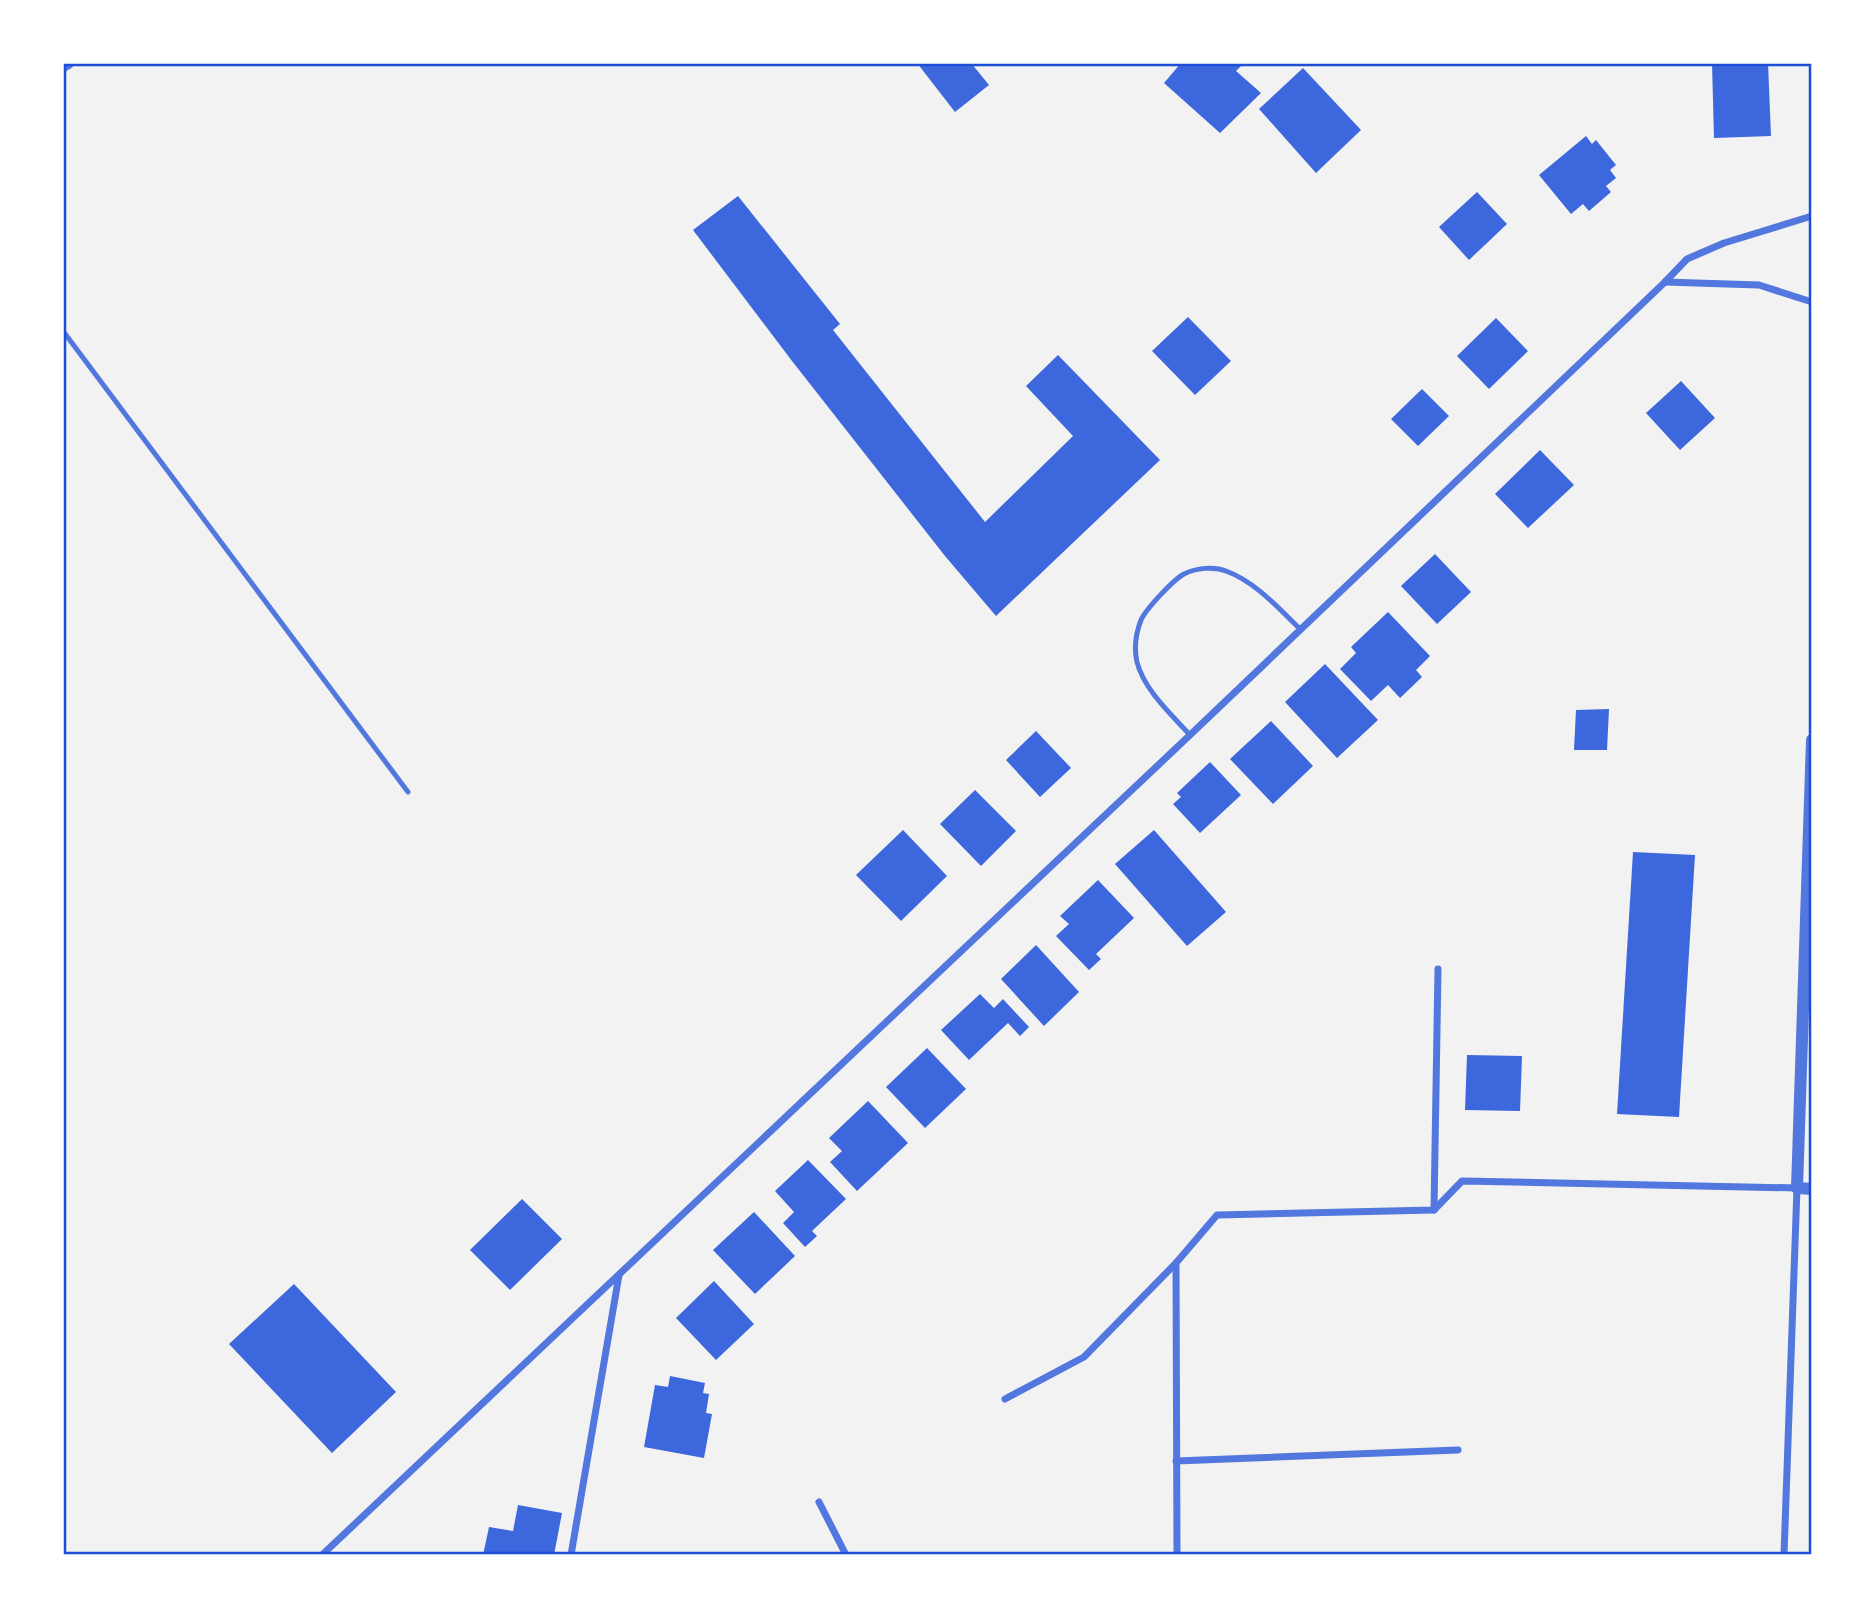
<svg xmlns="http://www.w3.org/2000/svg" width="1875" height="1618" font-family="Roboto,sans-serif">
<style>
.building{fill:#3d67dc}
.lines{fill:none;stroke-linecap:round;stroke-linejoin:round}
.service{stroke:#5277de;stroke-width:5}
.minor{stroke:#5277de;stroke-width:7}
.tertiary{stroke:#5277de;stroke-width:12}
.neatline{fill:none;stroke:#1d4ed8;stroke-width:2.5}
</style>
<rect width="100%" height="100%" fill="#f2f2f2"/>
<!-- building -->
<g class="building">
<polygon points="917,63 971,63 989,85 955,112"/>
<polygon points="1181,63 1244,63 1236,71 1261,93 1220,133 1164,83"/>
<polygon points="1712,63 1768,63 1771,136 1714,138"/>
<polygon points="1303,68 1361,130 1316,173 1259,109"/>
<polygon points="1586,136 1592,144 1596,140 1616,165 1610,170 1616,178 1606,186 1611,192 1589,211 1583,204 1571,214 1539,175"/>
<polygon points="1477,192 1507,224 1469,260 1439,227"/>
<polygon points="738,196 840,324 833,330 985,522 1073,436 1026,386 1058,355 1160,460 996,616 945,556 792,361 693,230"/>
<polygon points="1188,317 1231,361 1195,395 1152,351"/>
<polygon points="1496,318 1528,351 1489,389 1457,356"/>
<polygon points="1681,381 1715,418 1680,450 1646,413"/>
<polygon points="1422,389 1449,416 1418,446 1391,419"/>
<polygon points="1540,450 1574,485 1528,528 1495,494"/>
<polygon points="1435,554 1471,592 1437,624 1401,586"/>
<polygon points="1388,612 1430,656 1416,670 1422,677 1400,698 1388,685 1371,701 1340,669 1356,653 1351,647"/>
<polygon points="1325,664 1378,720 1337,758 1285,702"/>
<polygon points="1609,709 1607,750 1574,750 1576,710"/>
<polygon points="1271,721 1313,766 1273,804 1230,759"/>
<polygon points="1036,731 1071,768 1040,797 1006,760"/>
<polygon points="1210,762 1241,795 1200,833 1173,804 1181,797 1177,793"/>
<polygon points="975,790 1016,831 981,866 940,824"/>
<polygon points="903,830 947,876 901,921 856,875"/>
<polygon points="1154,830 1226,912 1187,946 1115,864"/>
<polygon points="1633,852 1695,855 1679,1117 1617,1114"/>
<polygon points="1098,880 1134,918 1096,954 1101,959 1089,970 1056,936 1069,924 1060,916"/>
<polygon points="1036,945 1079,992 1044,1026 1001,979"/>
<polygon points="980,994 994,1008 1003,999 1029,1027 1020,1036 1008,1023 969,1060 941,1030"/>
<polygon points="927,1048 966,1089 925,1128 886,1087"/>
<polygon points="1467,1055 1522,1056 1520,1111 1465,1110"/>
<polygon points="868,1101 908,1143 857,1191 830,1162 842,1151 829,1138"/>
<polygon points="808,1160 846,1199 812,1231 817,1236 805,1247 783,1223 794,1212 775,1191"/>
<polygon points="522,1199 562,1239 510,1290 470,1250"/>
<polygon points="754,1212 795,1256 755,1294 713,1250"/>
<polygon points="714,1281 754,1324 716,1360 676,1318"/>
<polygon points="294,1284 396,1392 332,1453 229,1344"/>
<polygon points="670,1376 705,1383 703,1393 709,1394 706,1413 712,1414 704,1458 644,1447 655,1385 668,1387"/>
<polygon points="518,1505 562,1513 554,1555 483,1555 489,1527 513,1531"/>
</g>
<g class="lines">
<!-- service -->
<g class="service">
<polyline points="63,331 408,792"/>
<path d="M1190,735c-18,-20 -46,-45 -53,-73 -3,-13 -1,-29 4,-42 5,-11 32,-40 43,-46 12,-6 30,-8 42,-3 30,11 53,38 75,59"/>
</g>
<!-- minor -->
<g class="minor">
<polyline points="1665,282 1759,285 1812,302"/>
<polyline points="1434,1210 1438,969"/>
<polyline points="1005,1399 1084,1357 1176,1263"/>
<polyline points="1176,1461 1458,1450"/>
<polyline points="819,1502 846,1555"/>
<polyline points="322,1555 1190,735 1665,282 1687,259 1724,243 1812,216"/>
<polyline points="571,1555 619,1275"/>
<polyline points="1177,1555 1176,1263 1217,1215 1434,1210 1462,1181 1797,1188 1784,1555"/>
</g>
<!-- tertiary -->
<g class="tertiary">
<polyline points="63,66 68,63"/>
<polyline points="1812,740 1797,1188 1812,1189"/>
</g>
</g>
<!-- border -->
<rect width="1875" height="1618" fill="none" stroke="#ffffff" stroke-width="130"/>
<rect x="65" y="65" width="1745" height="1488" class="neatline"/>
</svg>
